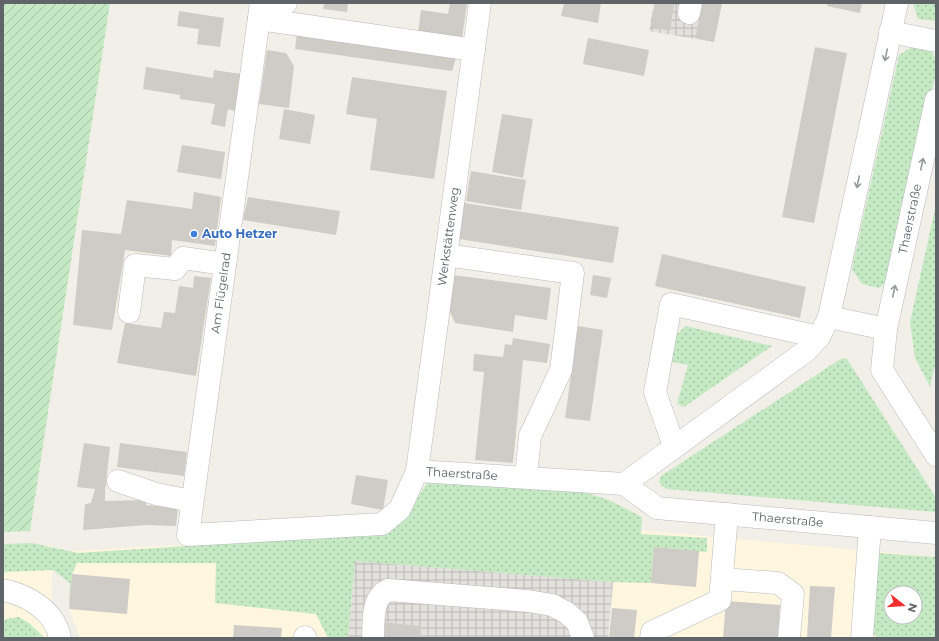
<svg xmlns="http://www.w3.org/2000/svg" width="939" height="641" font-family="Montserrat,sans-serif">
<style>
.commercial{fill:#fff6df;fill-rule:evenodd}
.industrial{fill:url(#industrial-grid)}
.grass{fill:url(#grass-dots);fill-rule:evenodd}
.garden{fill:url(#garden-furrows)}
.building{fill:#cfcbc6}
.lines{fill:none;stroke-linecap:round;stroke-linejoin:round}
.minor-casing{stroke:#b7babe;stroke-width:23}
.minor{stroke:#fff;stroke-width:22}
.oneway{stroke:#969a9d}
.shop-dot{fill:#3f7fe0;stroke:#fff;stroke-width:1.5}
.labels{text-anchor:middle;stroke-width:3;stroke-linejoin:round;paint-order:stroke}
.street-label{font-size:12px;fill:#5e6468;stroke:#fff}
.shop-label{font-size:12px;font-weight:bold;fill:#366cbe;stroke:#fff;text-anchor:start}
</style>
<defs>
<pattern id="industrial-grid" width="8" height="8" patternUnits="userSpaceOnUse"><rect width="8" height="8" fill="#e2e1dc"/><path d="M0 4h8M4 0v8" fill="none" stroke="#babab6"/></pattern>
<pattern id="grass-dots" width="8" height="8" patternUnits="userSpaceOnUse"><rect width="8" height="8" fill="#c5eac3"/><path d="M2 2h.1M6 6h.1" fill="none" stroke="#a3c1a2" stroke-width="1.8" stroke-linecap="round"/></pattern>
<pattern id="garden-furrows" width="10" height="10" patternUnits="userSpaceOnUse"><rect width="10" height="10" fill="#c5eac3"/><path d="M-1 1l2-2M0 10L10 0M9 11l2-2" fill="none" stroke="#a3c1a2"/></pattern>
</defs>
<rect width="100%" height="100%" fill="#f1efe7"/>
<!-- commercial -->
<g class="commercial">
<path d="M618,528l318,29v81h-327zM891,593h24v24h-24z"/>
<polygon points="358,535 348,638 80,638 69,609 72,551"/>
<polygon points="53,545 50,638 3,638 3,548"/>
</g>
<!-- industrial -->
<g class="industrial">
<polygon points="654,3 722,3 714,42 649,31"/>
<polygon points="355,561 613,582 608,638 420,638 421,626 382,622 380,638 348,638"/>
</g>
<!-- grass -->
<g class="grass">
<polygon points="913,3 936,3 936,21 918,19"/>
<polygon points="915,45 931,49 936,62 936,72 890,279 879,288 862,284 852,269 899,55"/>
<polygon points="936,205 936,360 930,387 915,358 910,322"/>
<polygon points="686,326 772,346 684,407 677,404 688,365 667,361 672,339"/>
<polygon points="842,358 847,359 936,498 936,512 667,489 662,486 659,482 661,476"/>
<polygon points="427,483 583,492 609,500 642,517 641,534 707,538 707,552 654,547 651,583 613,582 355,561 348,638 328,638 316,614 215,603 216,563 77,563 72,574 69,609 70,583 53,570 3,572 3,544 32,543 78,553 387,533 402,522"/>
<path d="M876,553l60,4v81h-59l-6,-8zM891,593h24v24h-24z"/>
<polygon points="19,617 29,623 45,638 3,638 3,621 6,619"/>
</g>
<!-- garden -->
<polygon class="garden" points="3,3 110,3 30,531 3,532"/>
<!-- building -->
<g class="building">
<polygon points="324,3 348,3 347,12 323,9"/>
<polygon points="450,3 467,3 462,39 418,33 421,10 448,14"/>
<polygon points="564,3 601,3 598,23 561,16"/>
<polygon points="655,3 674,3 670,31 651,27"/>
<polygon points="703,3 722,3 714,42 695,38"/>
<polygon points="828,3 862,3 860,13 827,6"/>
<polygon points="179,11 224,18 220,47 197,44 199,29 177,26"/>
<polygon points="297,32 457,55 452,71 409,65 295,49"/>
<polygon points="588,38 649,50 644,76 583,64"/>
<polygon points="815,47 847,53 814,223 782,217"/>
<polygon points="267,50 286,53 294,66 289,108 259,104"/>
<polygon points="146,67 213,78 214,70 241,74 235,111 228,109 225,127 211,124 215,104 180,99 180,95 143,89"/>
<polygon points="352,77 447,91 434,179 370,170 377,119 346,114"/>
<polygon points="284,109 315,115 310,144 279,139"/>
<polygon points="502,114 533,119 523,178 492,172"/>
<polygon points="182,145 225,152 221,179 177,172"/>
<polygon points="471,171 526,180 521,210 466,201"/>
<polygon points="194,192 221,197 215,246 172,240 171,256 125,250 112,330 73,325 82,230 121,234 127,200 192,209"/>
<polygon points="248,197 340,211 336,235 243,220"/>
<polygon points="464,203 619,227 613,263 459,239"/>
<polygon points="662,254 806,287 800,318 655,286"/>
<polygon points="453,275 551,288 547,320 515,315 513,332 455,323 448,307"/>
<polygon points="593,275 611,278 607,298 590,295"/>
<polygon points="194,276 211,278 196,376 117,363 125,323 161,328 164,312 175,313 179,286 193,288"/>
<polygon points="578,326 603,330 590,421 565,418"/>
<polygon points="513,338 550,344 547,363 523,360 513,463 475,460 484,372 473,371 474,354 503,357 505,344 512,345"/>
<polygon points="84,443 110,447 105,491 105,501 146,500 146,505 178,508 176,526 146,525 83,530 85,504 91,503 95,489 77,487"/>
<polygon points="120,443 187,452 184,476 117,467"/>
<polygon points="356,475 388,480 383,510 351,504"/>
<polygon points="654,547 699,551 696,587 651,583"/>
<polygon points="72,574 130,579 127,614 69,609"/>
<polygon points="810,586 835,587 831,638 807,638"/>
<polygon points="726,601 780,605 778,638 723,638"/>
<polygon points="612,608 637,610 634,638 609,638"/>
<polygon points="382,622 421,626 420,638 380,638"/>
<polygon points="234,625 282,628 281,638 233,638"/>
</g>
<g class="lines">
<!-- minor casing -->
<g class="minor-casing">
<g id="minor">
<path id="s1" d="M261,3l-73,532 194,-11 18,-15 17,-38 63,-468"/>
<polyline points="689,13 691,3"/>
<polyline points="259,19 474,50"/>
<polyline points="259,19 286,3"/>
<polyline points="890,32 936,41"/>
<polyline points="936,100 886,329 882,370 936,455"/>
<polyline points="446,255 573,273 561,370 530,436 526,477"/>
<polyline points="129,312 135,265 175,269 183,258 225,264"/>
<polyline points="829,317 886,329"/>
<polyline points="674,446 655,392 671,304 819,337"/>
<path id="s2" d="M417,471l207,13 182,-133 13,-14 10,-20 68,-314"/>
<polyline points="118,481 156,494 192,501"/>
<path id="s3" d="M624,484l33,24 279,25"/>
<polyline points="722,579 778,583 793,594 789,638"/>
<path d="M3,590c25,5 52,21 57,48"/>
<polyline points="305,638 305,637"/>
<path d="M373,638c1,-17 -2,-40 15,-48l140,11 24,4 15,8 10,9 6,16"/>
<polyline points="651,638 652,632 720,600 727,514"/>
<polyline points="862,638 870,527"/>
</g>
</g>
<!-- minor -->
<use href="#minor" class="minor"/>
</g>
<!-- one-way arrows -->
<defs><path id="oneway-shaft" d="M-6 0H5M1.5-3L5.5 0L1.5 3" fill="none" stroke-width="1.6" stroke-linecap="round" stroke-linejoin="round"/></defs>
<g class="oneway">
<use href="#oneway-shaft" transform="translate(886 55) rotate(102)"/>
<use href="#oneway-shaft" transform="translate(922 164) rotate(-78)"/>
<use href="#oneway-shaft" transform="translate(858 182) rotate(102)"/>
<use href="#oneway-shaft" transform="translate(894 291) rotate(-78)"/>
</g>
<!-- markers -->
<circle class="shop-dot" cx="194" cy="234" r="4"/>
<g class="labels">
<!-- street labels -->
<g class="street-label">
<text transform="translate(910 219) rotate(-78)" y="4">Thaerstraße</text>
<text dy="4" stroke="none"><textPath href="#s1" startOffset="1033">Werkstättenweg</textPath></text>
<text transform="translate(221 293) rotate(-82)" y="4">Am Flügelrad</text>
<text dy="4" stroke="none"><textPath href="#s2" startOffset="45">Thaerstraße</textPath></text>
<text dy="4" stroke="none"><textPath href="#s3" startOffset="172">Thaerstraße</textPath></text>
</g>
<!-- shop labels -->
<g class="shop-label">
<text x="202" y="238">Auto Hetzer</text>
</g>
</g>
<!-- border -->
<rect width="939" height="641" fill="none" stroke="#5e6468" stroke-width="8"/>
<!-- north arrow -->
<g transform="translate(903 605) rotate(107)"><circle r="19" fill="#ffffff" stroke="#bfc1c3"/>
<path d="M0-3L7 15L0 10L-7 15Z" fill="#f42e2b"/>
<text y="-6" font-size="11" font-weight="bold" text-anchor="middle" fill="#5e6468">N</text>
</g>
</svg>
